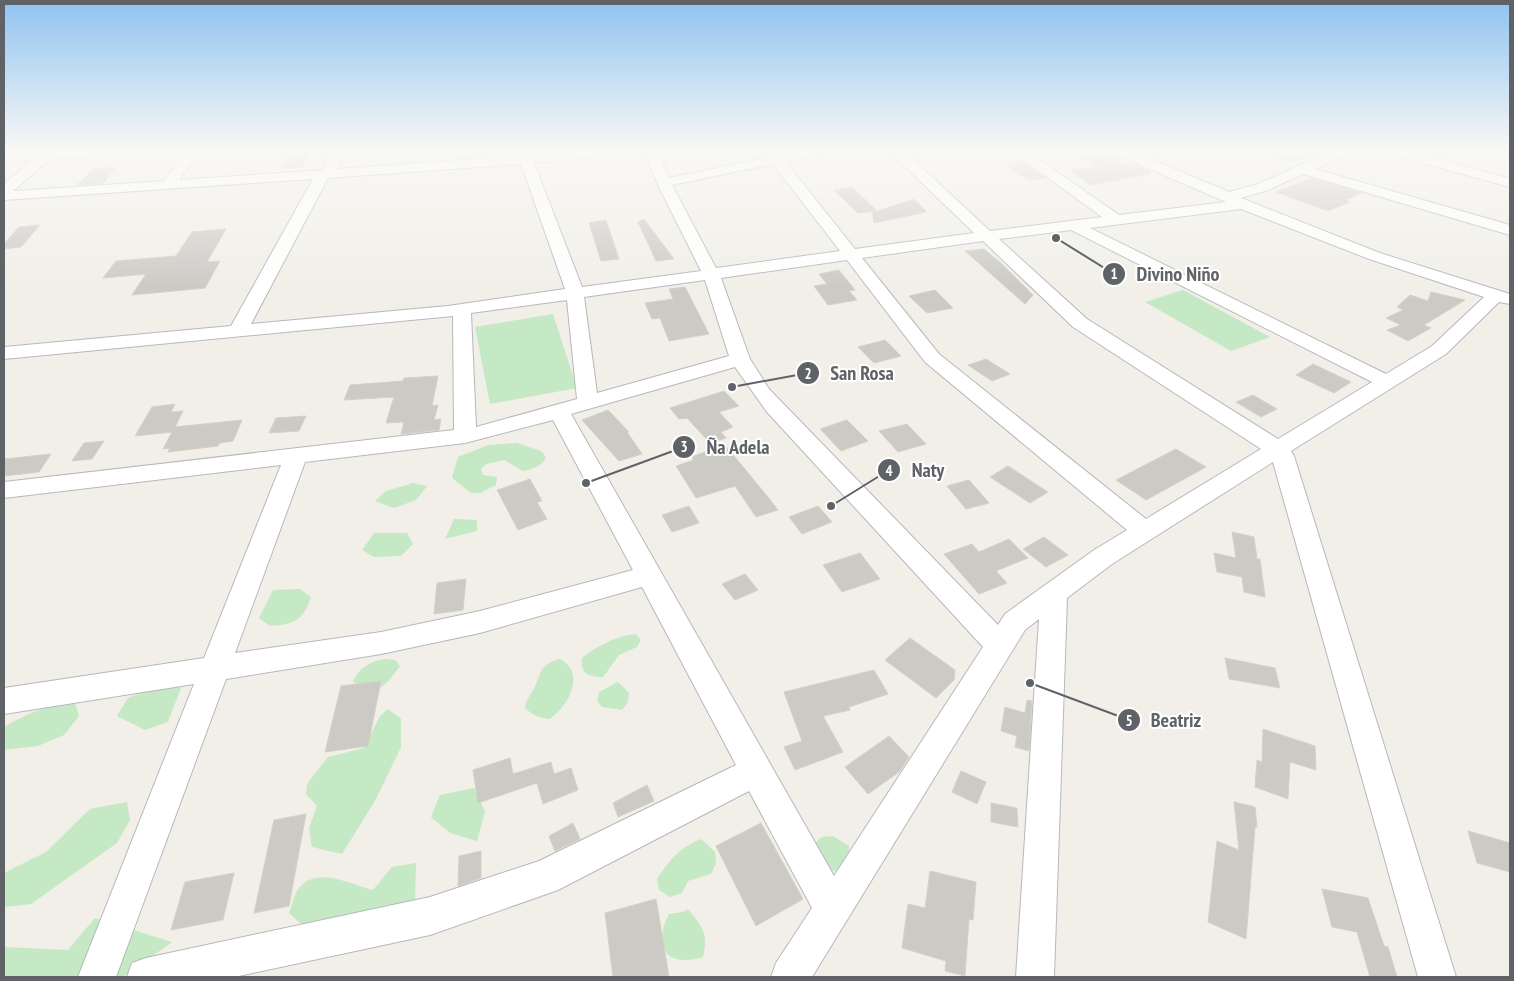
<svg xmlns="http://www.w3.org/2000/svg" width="1514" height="981" font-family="'PT Sans Narrow',sans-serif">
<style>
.green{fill:#c5e8c5}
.building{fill:#cccac5;stroke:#d6d1c6}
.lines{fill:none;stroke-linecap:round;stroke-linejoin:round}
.minor-casing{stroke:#b5b8bc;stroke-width:2}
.minor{fill:#fff;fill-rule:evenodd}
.leader{fill:none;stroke:#5f6368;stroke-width:2}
.callout-dot{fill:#5f6368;stroke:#fff;stroke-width:2}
.mark-label{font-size:15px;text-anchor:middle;font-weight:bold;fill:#fff}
.callout-label{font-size:20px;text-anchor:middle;font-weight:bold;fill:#5f6368;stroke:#fff;stroke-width:4;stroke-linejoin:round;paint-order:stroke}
</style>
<rect width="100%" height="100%" fill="#f1efe8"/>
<!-- green -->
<g class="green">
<polygon points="1255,151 1328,151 1291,163"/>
<polygon points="1183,290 1270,337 1231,351 1145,302"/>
<polygon points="553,314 577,388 490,404 475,327"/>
<path d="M517,443l24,8 5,6c-4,10 -14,12 -23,14l-19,-11 -18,4 -5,5 2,6 14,2 -1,8 -16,8h-9l-19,-15 6,-21 30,-12z"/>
<polygon points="413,483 427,486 416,500 394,508 375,501 386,491"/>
<polygon points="454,519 477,520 477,531 445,539"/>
<polygon points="374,533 407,533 413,544 401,556 374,557 362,550"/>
<path d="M300,589l11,8c-8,24 -17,27 -41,29l-11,-8 14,-28z"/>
<path d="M636,634l5,6 -4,7 -18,8 -16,22c-14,0 -23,-3 -21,-19 14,-12 35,-22 54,-24z"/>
<path d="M384,659l11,1 5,6c-17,23 -20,28 -47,16 4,-13 18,-21 31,-23z"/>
<path d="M560,659c27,15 8,47 -10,60 -11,-1 -17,-4 -25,-11 1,-8 4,-11 8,-18 10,-17 4,-25 27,-31z"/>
<polygon points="618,682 629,693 628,702 622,710 602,707 597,701 599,692"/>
<polygon points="164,684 181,688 168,722 145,730 117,716 128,698"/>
<path d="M75,703l4,13 -15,19 -26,11 -34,4v-23c24,-14 43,-22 71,-24z"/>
<polygon points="388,709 401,719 401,747 376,799 342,854 312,847 309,828 317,806 306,794 307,784 328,757 364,748 380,716"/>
<polygon points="474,788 485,812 477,841 450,833 431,817 440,795"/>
<polygon points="127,802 130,820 117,843 31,904 4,907 4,873 46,852 90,809"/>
<polygon points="833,836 849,846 849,858 837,871 828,870 813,846 821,837"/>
<path d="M701,839l14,13 1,11 -5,11 -23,7 -6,12 -12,4 -11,-7 -2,-11c13,-19 22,-31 44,-40z"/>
<path d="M416,863l-1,38 -102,34 -24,-22c3,-7 5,-19 10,-25 18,-23 53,-3 74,2l19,-23z"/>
<path d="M688,909c14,18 21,24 15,48 -37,11 -51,-10 -34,-43l14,-2z"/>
<polygon points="95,918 172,942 123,977 4,977 4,947 68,950"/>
</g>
<!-- building -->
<g class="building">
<polygon points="308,151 303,167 283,169 289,152"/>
<polygon points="1111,155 1123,165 1134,164 1150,171 1150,174 1090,185 1069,170 1098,167 1082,157"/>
<polygon points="1023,162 1046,178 1028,180 1005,164"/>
<polygon points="116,167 104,183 77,185 93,169"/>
<polygon points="1311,178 1348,189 1361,193 1346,200 1350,202 1328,211 1276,192"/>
<polygon points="852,187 877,211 858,213 834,190"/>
<polygon points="914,199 927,212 874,223 872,213"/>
<polygon points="644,219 674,259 656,261 638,222"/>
<polygon points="606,220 619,259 601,261 589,223"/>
<polygon points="40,225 21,247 4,249 4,244 19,227"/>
<polygon points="226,229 207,262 220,261 205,288 132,295 146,274 103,278 116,261 176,256 192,232"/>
<polygon points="984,249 1002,264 1033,295 1025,304 965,251"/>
<polygon points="839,270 855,290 849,291 857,300 828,305 814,286 827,284 819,274"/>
<polygon points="685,287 709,334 669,341 660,318 652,319 645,303 673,299 669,289"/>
<polygon points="935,290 953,308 927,313 909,296"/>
<polygon points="1431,292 1465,300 1424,325 1431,328 1408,341 1387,330 1401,325 1386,318 1403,310 1397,307 1410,295 1428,301"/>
<polygon points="885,340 901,356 874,363 858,347"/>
<polygon points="986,359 1010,374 992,381 968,365"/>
<polygon points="1313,364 1351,382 1334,393 1296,375"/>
<polygon points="438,376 432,406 438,405 434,420 441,419 439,430 401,434 404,422 386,423 394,397 344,400 350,385 403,381 404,378"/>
<polygon points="724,391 739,406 719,412 733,427 721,432 726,438 710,443 687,418 679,419 670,408"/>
<polygon points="1253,395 1277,409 1261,417 1236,402"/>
<polygon points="175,404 171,412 183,411 175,427 242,420 233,441 220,443 218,446 168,452 170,448 163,449 172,432 135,436 152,407"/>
<polygon points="608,410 629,432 627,432 642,454 619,461 582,420"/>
<polygon points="306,416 299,431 269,433 276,418"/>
<polygon points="847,420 868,441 841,451 820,429"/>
<polygon points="907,424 926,444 898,452 879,431"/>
<polygon points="104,441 92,459 72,461 84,443"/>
<polygon points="725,445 768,497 778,510 756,517 735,486 696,498 676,466 694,460 691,457"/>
<polygon points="1176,449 1206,467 1146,500 1116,480"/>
<polygon points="51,454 39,472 4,476 4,459"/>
<polygon points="1008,466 1048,492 1030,503 990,477"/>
<polygon points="530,479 542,501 537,502 547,519 518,530 497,490"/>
<polygon points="969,480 976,488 989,503 966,509 947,486"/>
<polygon points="689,506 699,523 672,532 662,515"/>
<polygon points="818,506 832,522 802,534 789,517"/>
<polygon points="1232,532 1254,537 1257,559 1260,559 1265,597 1244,592 1242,577 1217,572 1214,553 1236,558"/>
<polygon points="1044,537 1068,555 1046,567 1023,549"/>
<polygon points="1009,539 1028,558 996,571 1007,583 979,594 944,554 972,544 979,552"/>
<polygon points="860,553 880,579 842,592 823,565"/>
<polygon points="745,574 758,590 735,600 722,584"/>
<polygon points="466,579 463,610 434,614 437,583"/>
<polygon points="910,638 955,670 954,680 936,698 885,660"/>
<polygon points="1225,658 1275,668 1280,688 1229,679"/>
<polygon points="874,670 888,694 849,707 850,710 823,716 843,752 795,770 784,747 802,741 784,692"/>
<polygon points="381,681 368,746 325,752 341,686"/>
<polygon points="1027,700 1032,701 1029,751 1015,747 1017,736 1001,731 1005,707 1025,713"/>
<polygon points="1263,729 1315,746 1316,770 1290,762 1288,799 1255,787 1257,760 1262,762"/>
<polygon points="889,736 909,757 899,772 868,794 845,767"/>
<polygon points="510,758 513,774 551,762 554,774 571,768 578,790 543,804 537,783 478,803 473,770"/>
<polygon points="961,771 986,782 977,804 952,792"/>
<polygon points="647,785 654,801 618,817 613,803"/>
<polygon points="1234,802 1255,807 1257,827 1255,827 1246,939 1208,922 1217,841 1239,850"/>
<polygon points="991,803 1017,808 1018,827 991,822"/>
<polygon points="306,814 289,906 254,913 274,820"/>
<polygon points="573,823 580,839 555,851 549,836"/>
<polygon points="761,823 803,899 756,926 716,846"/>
<polygon points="1468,831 1510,843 1510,872 1477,863"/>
<polygon points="481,851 481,878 458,886 459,856"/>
<polygon points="930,871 976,882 973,920 969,919 965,976 945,971 946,961 902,948 908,904 925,908"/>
<polygon points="234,873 223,920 171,930 185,882"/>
<polygon points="1322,889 1368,898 1384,946 1388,947 1397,977 1370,977 1357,932 1332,927"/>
<polygon points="656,899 669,977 613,977 605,913"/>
</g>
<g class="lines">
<!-- minor casing -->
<g class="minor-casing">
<g id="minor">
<path d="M47,151h79l-7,4 -69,4 -37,32 151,-10 21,-30h14l-20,29 145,-10 4,-19h14l-4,18 180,-13 -2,-5h14l1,4 43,-4h47l-7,4 -80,8 48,124 119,-16 -44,-88 -13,-32h14l11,27 130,-27h27l-2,3 -38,8 69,87 119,-16 -85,-82h15l86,80 112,-14 -91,-66h16l92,64 107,-13 -111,-48 -2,-3h19l97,41 29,-8 74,-33h18l-2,3 -33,15 195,56v10l-207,-61 -35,16 -27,8 139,55 130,41v10l-11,-2 -53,52 -155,97 3,5 162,521h-38l-145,-515 -161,102 -45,34 -13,379h-38l23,-358 -14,11 -213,347h-41l5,-14 36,-55 -63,-117 -191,99 -128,45 -196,42h-107l5,-14 14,-5 284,-61 109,-36 197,-96 -94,-178 -162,46 -99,21 -155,25 -110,298h-38l116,-293 -190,30v-26l200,-30 77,-193 -277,33v-16l450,-52 -1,-114 -449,43v-12l227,-21 82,-147 -309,21v-16l29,-24 -29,2v-8zM521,164l44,125 -117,17 -197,18 77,-146zM773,164l67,87 -124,17 -44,-83zM1241,209l128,50 115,38 -52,49 -46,28 -296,-146zM1071,230l301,152 -94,57 -191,-120 -88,-80zM983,241l90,86 188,122 -115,70 -207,-165 -77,-96zM847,260l78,102 202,168 -33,20 -89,64 -7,11 -229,-236 -19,-30 -29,-81zM705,280l24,76 -132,37 -13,-96zM567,300l10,99 -101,28 -5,-114zM735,367l32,45 216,235 -149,229 -263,-462zM553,420l80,150 -153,41 -99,21 -146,21 70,-191 160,-19z"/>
<polygon points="1388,151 1410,151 1510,179 1510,187 1390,154"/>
</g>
</g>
<!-- minor -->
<use href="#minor" class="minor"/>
</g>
<!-- sky -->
<linearGradient id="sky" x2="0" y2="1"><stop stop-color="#8fc3f1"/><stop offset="0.52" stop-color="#f9f8f5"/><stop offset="1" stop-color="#f9f8f5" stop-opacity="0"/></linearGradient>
<rect width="1514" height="288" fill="url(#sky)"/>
<!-- callouts -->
<path class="leader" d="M1056 238L1114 274M732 387L808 373M586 483L684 447M831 506L889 470M1030 683L1129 720"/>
<g class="callout-dot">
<circle cx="1056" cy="238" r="5"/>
<circle cx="732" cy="387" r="5"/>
<circle cx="586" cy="483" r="5"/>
<circle cx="831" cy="506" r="5"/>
<circle cx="1030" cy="683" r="5"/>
<circle cx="1114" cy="274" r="12"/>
<circle cx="808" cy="373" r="12"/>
<circle cx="684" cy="447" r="12"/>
<circle cx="889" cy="470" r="12"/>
<circle cx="1129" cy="720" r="12"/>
</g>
<g class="mark-label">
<text x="1114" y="279">1</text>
<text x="808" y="379">2</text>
<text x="684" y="452">3</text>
<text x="889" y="476">4</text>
<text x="1129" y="726">5</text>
</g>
<g class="callout-label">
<text x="1178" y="281">Divino Niño</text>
<text x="862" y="380">San Rosa</text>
<text x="738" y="454">Ña Adela</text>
<text x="928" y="477">Naty</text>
<text x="1176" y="727">Beatriz</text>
</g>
<!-- border -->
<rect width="1514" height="981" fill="none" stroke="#5f6368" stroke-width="10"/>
</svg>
